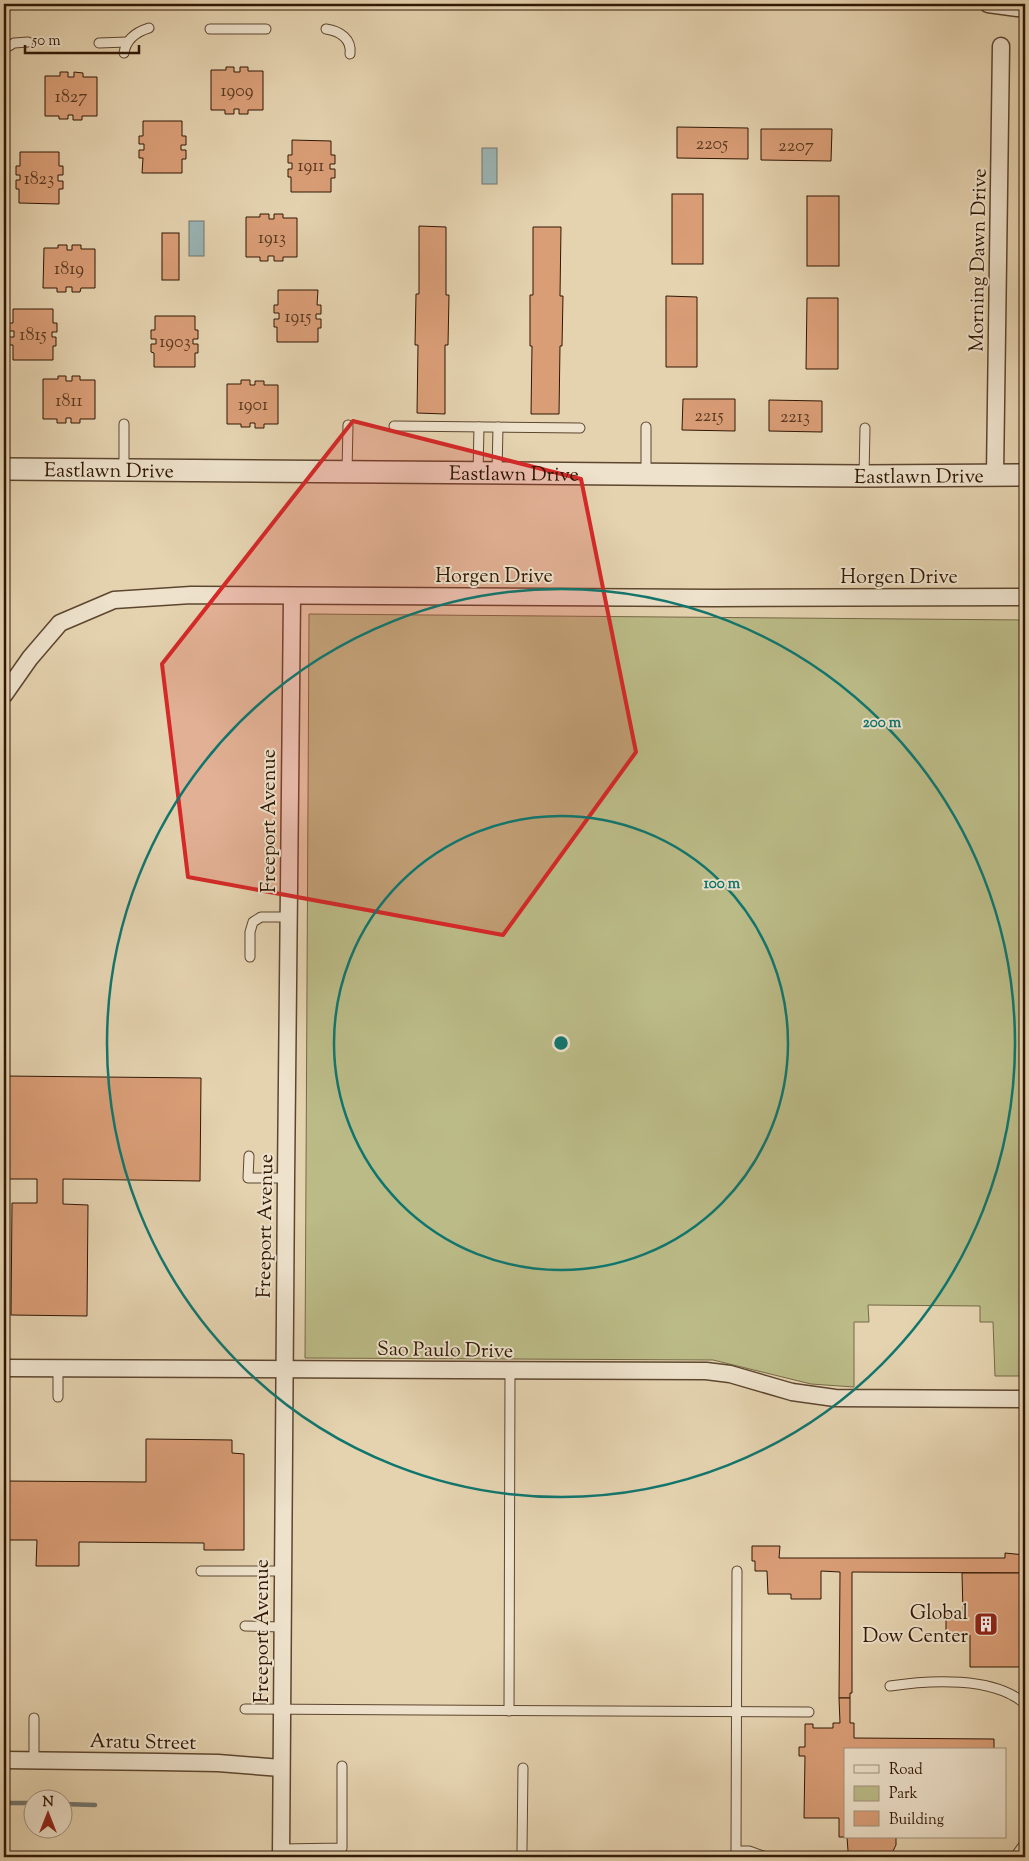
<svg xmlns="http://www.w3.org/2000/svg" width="1029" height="1861" font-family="'Sorts Mill Goudy',serif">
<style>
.green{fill:#bbbb87;stroke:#766946}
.water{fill:#9ab5b6;stroke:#70766f}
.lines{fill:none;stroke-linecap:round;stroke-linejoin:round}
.stream{stroke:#70766f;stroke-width:4.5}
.building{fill:#da9e77;stroke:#301704}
.service-casing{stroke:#5d462f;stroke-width:11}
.minor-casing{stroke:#5d462f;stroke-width:19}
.tertiary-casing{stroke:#5d462f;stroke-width:24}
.service{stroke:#eee2cc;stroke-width:9}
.minor{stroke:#eee2cc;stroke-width:16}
.tertiary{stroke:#eee2cc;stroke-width:21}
.marked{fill:#d62828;fill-opacity:0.2;stroke:#d62828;stroke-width:4;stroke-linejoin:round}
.ring{fill:none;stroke:#0f766e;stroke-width:2.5}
.labels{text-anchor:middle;stroke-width:4;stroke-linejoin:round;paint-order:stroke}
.number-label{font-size:18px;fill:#5a3921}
.street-label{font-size:20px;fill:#301704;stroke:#eee2cc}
.poi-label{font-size:20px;fill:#301704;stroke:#eee2cc;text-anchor:end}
.centre{fill:#0f766e;stroke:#eee2cc;stroke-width:2.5}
.ring-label{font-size:15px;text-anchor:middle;font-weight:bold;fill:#0f766e;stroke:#eee2cc;stroke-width:4;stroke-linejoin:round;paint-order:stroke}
</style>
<rect width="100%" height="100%" fill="#e5d3b0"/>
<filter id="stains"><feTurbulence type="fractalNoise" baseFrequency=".004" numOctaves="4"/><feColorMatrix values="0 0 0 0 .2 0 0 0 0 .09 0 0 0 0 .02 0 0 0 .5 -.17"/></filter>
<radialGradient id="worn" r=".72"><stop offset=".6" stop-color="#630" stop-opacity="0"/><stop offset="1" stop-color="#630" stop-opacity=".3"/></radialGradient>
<!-- green -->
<polygon class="green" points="309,614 1025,620 1025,1376 995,1376 993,1322 980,1322 980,1306 868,1305 869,1322 854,1322 854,1387 811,1384 713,1360 305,1358"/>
<!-- water -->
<g class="water">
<rect x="482" y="148" width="15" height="36"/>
<rect x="189" y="221" width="15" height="35"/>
</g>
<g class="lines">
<!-- stream -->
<g class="stream">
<polyline points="4,1803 32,1803"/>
<polyline points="62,1804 95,1805"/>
</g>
</g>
<!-- building -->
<g class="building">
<polygon points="226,67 234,67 234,72 240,72 240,67 248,67 248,71 263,71 263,110 248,110 248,114 239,114 239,109 234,109 234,114 225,114 225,110 211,110 211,70 226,70"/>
<polygon points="60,72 68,72 68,77 74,77 74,72 83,73 83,77 97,77 97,116 82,116 82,120 73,120 73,115 68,115 68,119 59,119 59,116 45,116 45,76 60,76"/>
<polygon points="143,121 182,121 182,136 186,136 186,145 181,145 181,150 186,150 186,159 182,159 182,173 142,173 143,158 139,158 139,150 144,150 144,144 139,144 139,136 143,136"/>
<polygon points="677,127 748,128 748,159 677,158"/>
<polygon points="761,129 832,129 831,161 761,160"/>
<polygon points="292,140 331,141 331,155 335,155 335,164 330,164 330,169 335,169 335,178 331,178 331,192 291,192 291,177 288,177 288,169 292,169 292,163 288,163 288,155 292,155"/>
<polygon points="20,152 59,152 59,166 63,166 63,175 58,175 58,181 63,181 63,189 59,189 59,204 19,203 19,189 16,189 16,180 20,180 20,175 16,175 16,166 20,166"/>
<rect x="672" y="194" width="31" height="70"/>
<rect x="807" y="196" width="32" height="70"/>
<polygon points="260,214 269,214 269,219 274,219 274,214 283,214 283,218 297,218 297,257 283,257 283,261 274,261 274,256 268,256 268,261 260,261 260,257 246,257 246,217 260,217"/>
<polygon points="419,226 446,227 446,295 449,295 448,345 445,345 445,414 417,413 418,345 415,345 416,294 419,294"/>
<polygon points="533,227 561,227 560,296 563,296 562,346 560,346 559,414 531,414 532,346 530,346 530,295 533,295"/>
<rect x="162" y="233" width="17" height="47"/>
<polygon points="58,245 67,245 67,250 72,250 72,245 81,245 81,249 95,249 95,288 81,288 80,292 72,292 72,287 66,287 66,292 57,292 57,288 43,288 44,248 58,248"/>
<polygon points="278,290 318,290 317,305 321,305 321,314 316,314 316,319 321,319 321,328 318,328 318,342 277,342 277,327 274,327 274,319 279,319 279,313 274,313 274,305 278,305"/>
<polygon points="666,296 697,297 697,367 666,367"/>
<polygon points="807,298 838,298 838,369 806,369"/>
<polygon points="13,309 53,309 53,323 57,323 57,332 52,332 52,337 56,337 56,346 53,346 53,360 13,360 13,345 9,345 9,337 14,337 14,331 9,331 9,323 13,323"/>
<polygon points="155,316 195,316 195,330 198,330 198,339 193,339 193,344 198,344 198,353 195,353 195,367 154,367 154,353 151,352 151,344 156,344 156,339 151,339 151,330 155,330"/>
<polygon points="58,376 66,376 66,381 72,381 72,376 80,376 80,380 95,380 95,419 80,419 80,423 71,423 71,418 66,418 66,423 57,423 57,419 43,419 43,379 58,379"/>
<polygon points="241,380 250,380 250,385 255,385 255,381 264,381 264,385 278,385 278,424 264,424 264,428 255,428 255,423 250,423 250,427 241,427 241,424 227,424 227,384 241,384"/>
<polygon points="683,399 735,399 735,431 682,430"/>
<polygon points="769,400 822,401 822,432 769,431"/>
<polygon points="4,1076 201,1078 200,1181 63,1179 63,1204 88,1205 87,1316 11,1315 12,1203 37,1203 37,1179 4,1179"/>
<polygon points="146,1439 232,1440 232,1453 244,1454 244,1550 204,1550 204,1543 79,1542 79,1566 36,1566 37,1540 4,1540 4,1481 146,1482"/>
<polygon points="752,1546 780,1546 779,1558 1005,1558 1005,1553 1025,1555 1025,1573 852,1572 852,1693 850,1693 850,1698 839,1698 840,1572 821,1571 821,1599 791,1599 791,1594 768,1594 767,1571 755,1571 755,1561 752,1561"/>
<polygon points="962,1573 1025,1573 1025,1667 970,1667 970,1635 946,1635 946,1613 963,1613"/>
<polygon points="839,1698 850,1698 850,1723 854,1723 854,1738 994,1739 994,1750 845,1750 845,1837 839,1837 839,1818 804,1818 805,1756 799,1756 799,1747 805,1747 805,1724 813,1724 813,1728 833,1728 833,1723 840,1723"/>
<polygon points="847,1837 896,1837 896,1845 890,1857 852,1857 848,1851"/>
</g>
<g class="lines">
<!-- service casing -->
<g class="service-casing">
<g id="service">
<polyline points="210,29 266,29"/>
<path d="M326,29c14,2 26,10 24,25"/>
<polyline points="99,43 127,42"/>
<polyline points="4,49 14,43 28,42"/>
<path d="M124,53c2,-14 12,-21 25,-25"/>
<polyline points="394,426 580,428"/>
<polyline points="124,469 124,424"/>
<polyline points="347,471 348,425"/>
<polyline points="478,472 479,427"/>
<polyline points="497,472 498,427"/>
<polyline points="646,474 646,427"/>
<polyline points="864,476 865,428"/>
<polyline points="250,957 250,932 253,922 261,917 289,917"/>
<polyline points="249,1156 248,1178 286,1178"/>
<polyline points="58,1397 58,1368"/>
<polyline points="201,1571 283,1571"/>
<polyline points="737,1571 736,1851 749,1851 766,1857"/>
<polyline points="245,1626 282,1627"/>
<path d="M890,1686c39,-6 104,-10 135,18"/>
<polyline points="245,1709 809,1712"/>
<polyline points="509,1711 510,1371"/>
<polyline points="34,1718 34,1761"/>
<polyline points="281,1849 342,1848 342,1766"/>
<polyline points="522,1850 523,1768"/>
<polyline points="1015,1857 1025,1843"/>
</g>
</g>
<!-- minor casing -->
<g class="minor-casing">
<g id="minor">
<polyline points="988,4 1025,9"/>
<polyline points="995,475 1001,46"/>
<polyline points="4,695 30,658 60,623 114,600 191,595 715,598 1025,597"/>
<polyline points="4,1368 706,1371 730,1374 792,1392 835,1398 1025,1399"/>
<polyline points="4,1760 161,1762 218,1763 281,1768"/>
<polyline points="281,1857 286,1178 292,596"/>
</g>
</g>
<!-- tertiary casing -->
<g class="tertiary-casing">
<g id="tertiary">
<path id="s1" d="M4,469l860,7 161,-1"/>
</g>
</g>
<!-- service -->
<use href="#service" class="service"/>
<!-- minor -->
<use href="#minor" class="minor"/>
<!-- tertiary -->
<use href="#tertiary" class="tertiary"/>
</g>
<!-- marked area -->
<path class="marked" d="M353,421l228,58 55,273 -133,183 -315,-58 -26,-213z"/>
<!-- distance rings -->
<g class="ring">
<circle cx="561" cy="1043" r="227"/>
<circle cx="561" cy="1043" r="454"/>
</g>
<!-- icons -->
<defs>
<g id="building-square" transform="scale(1.25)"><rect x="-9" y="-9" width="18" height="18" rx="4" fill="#8f2418" stroke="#eee2cc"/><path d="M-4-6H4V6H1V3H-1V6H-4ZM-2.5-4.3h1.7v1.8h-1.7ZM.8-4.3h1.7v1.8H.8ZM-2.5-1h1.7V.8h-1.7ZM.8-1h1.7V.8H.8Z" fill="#fff"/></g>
</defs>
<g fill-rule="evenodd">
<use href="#building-square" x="986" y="1624"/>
</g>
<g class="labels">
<!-- number labels -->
<g class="number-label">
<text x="237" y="96">1909</text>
<text x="71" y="102">1827</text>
<text x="712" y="149">2205</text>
<text x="796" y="151">2207</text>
<text x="311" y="171">1911</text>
<text x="39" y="184">1823</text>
<text x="272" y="243">1913</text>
<text x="69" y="274">1819</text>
<text x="298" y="322">1915</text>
<text x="33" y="340">1815</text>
<text x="175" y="347">1903</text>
<text x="69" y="406">1811</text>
<text x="253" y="410">1901</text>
<text x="709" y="421">2215</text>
<text x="795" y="422">2213</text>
</g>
<!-- street labels -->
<g class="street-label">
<text transform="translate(977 260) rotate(-89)" y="7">Morning Dawn Drive</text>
<text dy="7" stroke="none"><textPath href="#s1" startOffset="105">Eastlawn Drive</textPath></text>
<text dy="7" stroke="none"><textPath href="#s1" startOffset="510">Eastlawn Drive</textPath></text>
<text dy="7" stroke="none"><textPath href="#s1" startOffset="915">Eastlawn Drive</textPath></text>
<text x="494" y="582">Horgen Drive</text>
<text x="899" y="583">Horgen Drive</text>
<text transform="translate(268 821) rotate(-90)" y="7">Freeport Avenue</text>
<text transform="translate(264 1226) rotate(-89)" y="7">Freeport Avenue</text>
<text transform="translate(445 1349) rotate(1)" y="7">Sao Paulo Drive</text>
<text transform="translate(261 1631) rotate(-90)" y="7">Freeport Avenue</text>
<text transform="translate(143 1741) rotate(1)" y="7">Aratu Street</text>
</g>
<!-- poi labels -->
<g class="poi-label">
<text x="968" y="1619">Global<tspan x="968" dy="23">Dow Center</tspan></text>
</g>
</g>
<circle cx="561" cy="1043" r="8" class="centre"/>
<g class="ring-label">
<text x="882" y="727">200 m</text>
<text x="722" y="888">100 m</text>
</g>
<!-- margin -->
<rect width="1029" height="1861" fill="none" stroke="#e5d3b0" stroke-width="20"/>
<rect x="5" y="5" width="1019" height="1851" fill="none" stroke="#301704" stroke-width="2.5"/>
<rect x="10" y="10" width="1009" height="1841" fill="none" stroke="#301704"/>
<!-- legend -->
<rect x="844" y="1748" width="162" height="90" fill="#eee2cc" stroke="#a2917c"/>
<rect x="854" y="1765" width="25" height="8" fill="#eee2cc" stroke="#a2917c"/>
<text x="889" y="1774" font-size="15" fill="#301704">Road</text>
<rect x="854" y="1786" width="25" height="15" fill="#bbbb87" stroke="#a2917c"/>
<text x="889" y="1798" font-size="15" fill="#301704">Park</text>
<rect x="854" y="1811" width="25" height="15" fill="#da9e77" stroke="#a2917c"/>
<text x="889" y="1824" font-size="15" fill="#301704">Building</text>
<!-- north arrow -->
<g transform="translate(48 1814)"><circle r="24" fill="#eee2cc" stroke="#a2917c"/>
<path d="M0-4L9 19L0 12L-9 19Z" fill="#8f2418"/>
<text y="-8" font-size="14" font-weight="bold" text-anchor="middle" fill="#301704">N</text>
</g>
<!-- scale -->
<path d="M25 45v8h114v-8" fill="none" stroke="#301704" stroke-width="2.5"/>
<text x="32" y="45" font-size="15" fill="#301704" stroke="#eee2cc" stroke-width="4" paint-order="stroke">50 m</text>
<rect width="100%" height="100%" filter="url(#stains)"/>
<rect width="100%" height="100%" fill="url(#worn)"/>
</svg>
